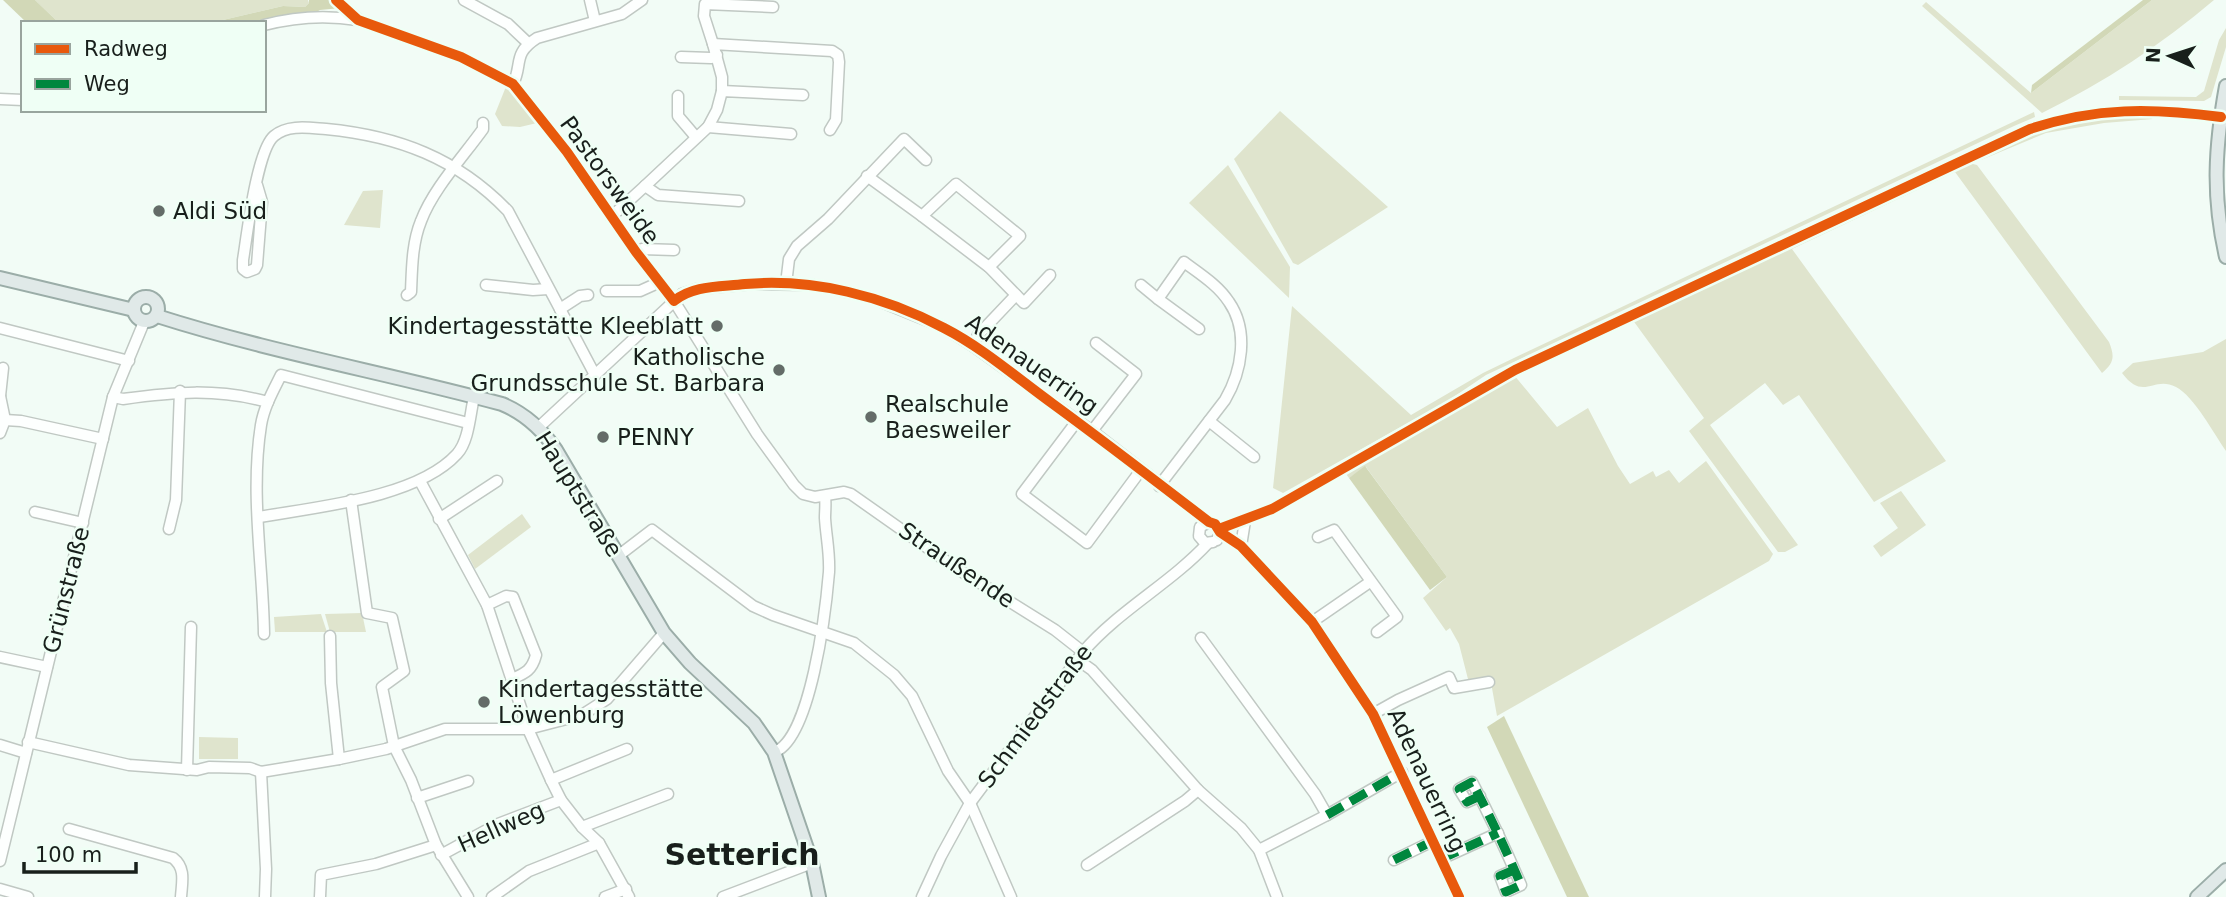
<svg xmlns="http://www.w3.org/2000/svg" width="2226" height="897" font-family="'DejaVu Sans',sans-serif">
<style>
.green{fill:#dfe4cd}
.forest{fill:#d2d8b7}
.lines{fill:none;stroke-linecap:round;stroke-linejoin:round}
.minor-casing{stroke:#c0c8c3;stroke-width:13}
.major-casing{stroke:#9bada8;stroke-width:16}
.minor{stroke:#fdfffe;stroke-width:10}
.major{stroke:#e0e9e8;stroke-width:12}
.quiet{stroke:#00873e;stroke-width:9;stroke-dasharray:18 9;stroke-linecap:butt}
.cycleway-casing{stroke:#effff5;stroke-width:15}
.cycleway{stroke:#e8590c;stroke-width:10}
.poi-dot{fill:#646c68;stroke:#effff5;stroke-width:2.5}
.labels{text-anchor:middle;stroke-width:5;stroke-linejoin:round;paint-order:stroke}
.street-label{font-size:23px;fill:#181f1b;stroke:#effff5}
.poi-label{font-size:23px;fill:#181f1b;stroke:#effff5;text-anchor:start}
.district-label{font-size:30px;font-weight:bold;fill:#181f1b;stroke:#effff5}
</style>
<rect width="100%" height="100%" fill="#f2fcf6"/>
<!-- green -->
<g class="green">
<polygon points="35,0 308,0 309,3 305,7 283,6 210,23 59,23"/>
<path d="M2152,0h62c-53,45 -109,82 -172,113l-120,-107 4,-4 105,91z"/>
<polygon points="2226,28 2226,47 2211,97 2204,101 2119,100 2119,96 2196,97 2204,91 2219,40"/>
<polygon points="507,84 537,123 520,127 502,126 495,114"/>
<polygon points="1280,111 1388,207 1298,265 1293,263 1234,159"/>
<polygon points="2034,112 2035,117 2014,126 1486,375 1449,400 1283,493 1273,488 1292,306 1411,415 1483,373 1516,357"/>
<path d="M2142,114l11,5 -49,4 -58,10 -65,27 -1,-3c57,-29 99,-37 162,-43z"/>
<path d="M1965,162l12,3 132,177c6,15 5,21 -7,31l-147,-201 -163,77 154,212 -72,41 -75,-107 -16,10 -18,-22 -55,42 88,120 -13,7h-7l-89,-121 15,-13 -72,-99z"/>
<polygon points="1228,165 1290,267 1289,298 1189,203"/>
<polygon points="383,190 380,228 344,225 363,191"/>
<path d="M2226,339v112c-12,-17 -32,-55 -50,-64 -23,-12 -32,15 -54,-14l11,-10 70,-11z"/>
<polygon points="1514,375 1557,427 1588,408 1618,466 1630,484 1653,471 1656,477 1669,470 1679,483 1706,461 1773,554 1769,561 1497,716 1490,677 1469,683 1459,644 1450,628 1446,631 1423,598 1447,577 1366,467 1349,478 1346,474"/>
<polygon points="1901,491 1926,525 1881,557 1873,546 1898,528 1880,503"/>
<polygon points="522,514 531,527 475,569 468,555"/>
<polygon points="362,613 366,632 330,632 325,614"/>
<polygon points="321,614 327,632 275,632 274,617"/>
<polygon points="199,737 238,738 238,759 199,759"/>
</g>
<!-- forest -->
<g class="forest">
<polygon points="3,0 35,0 59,23 27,23"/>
<polygon points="309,0 332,0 341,8 320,10 309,16 261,23 210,23 283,6 305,7 309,3"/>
<polygon points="2143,0 2152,0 2031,93 2032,85"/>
<polygon points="1365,466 1447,577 1430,590 1349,478"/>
<polygon points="1504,716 1589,897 1567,897 1494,742 1487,727"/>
</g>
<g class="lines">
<!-- minor casing -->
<g class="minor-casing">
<g id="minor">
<polyline points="336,0 358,19"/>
<polyline points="464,0 508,24 528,43"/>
<polyline points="590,0 595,21"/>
<path d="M264,25c30,-8 63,-10 94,-5l103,37 52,27 54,68 69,100 38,49 83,133 37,51 9,9 12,3 29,-5 7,2 105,74 99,62 28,22"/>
<polyline points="713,44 704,16 705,4 773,7"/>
<polyline points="681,57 711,58 717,55"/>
<path d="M513,84c10,-20 -1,-30 24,-46l85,-24 20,-14"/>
<polyline points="722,91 722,77 713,44 832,51 838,55 839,62 836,120 830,130"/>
<polyline points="678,96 678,116 695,136"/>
<polyline points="0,99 23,100"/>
<polyline points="708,127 717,110 722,91 803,95"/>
<polyline points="867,176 922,216 956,184 1020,236 989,267"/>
<path d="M257,185l5,17 -5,63 -2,4 -8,3 -4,-3v-9c4,-25 14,-110 31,-124 14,-12 36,-8 52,-7 72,7 131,29 182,82l87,164"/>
<polyline points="645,186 708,127 791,134"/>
<polyline points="922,216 989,267 1024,303 1050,275"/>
<polyline points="611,217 645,186 658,195 739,201"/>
<polyline points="636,252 642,249 674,250"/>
<polyline points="786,284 789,259 797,246 828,219 904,139 926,160"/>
<polyline points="486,285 533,290 548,289"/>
<polyline points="1141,285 1158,299"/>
<polyline points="606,291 640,291 660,282"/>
<path d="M407,295l4,-3c1,-24 1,-49 10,-71 12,-32 42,-64 62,-92v-6"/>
<polyline points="560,309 580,296 588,295"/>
<polyline points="0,328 129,361"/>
<polyline points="973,346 978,335 1016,295"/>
<polyline points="0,396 3,368"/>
<polyline points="0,396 5,420"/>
<path d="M113,397l10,2c51,-7 93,-11 145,3"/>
<polyline points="5,420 21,421 103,439"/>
<polyline points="1077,421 1022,494 1087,543 1141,470"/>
<polyline points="1209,421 1254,457"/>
<polyline points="539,427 682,294 697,289 752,284 813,285 869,297 943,327 973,346 1092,431 1209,522 1215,524 1220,532 1217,540"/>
<polyline points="1092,431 1136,374 1096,343"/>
<polyline points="0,433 5,420"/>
<polyline points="420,481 487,605 528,729 551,780 561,800 582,827 599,843 629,897"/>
<path d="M1159,486l66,-86c17,-29 24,-69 4,-98 -11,-17 -29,-28 -45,-40l-26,37 41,30"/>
<polyline points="351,500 367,613 392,618 404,671 382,687 394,746 411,780 436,845 468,897"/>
<polyline points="35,512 83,523"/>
<path d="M259,517c57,-10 158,-19 198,-63 12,-13 13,-40 17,-57"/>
<polyline points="439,519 497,481"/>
<polyline points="1209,522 1200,527 1199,536 1205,543 1213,542"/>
<polyline points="169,529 176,500 180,391"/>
<path d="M1219,529l53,-20 243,-139 515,-241c66,-22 122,-21 191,-12"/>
<polyline points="1220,532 1241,546 1312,622 1373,714 1459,897"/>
<polyline points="1318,537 1334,530 1397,617 1377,632"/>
<polyline points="1241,546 1245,521"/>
<polyline points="618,556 652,530 753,606 773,615 854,643 894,675 912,696 948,771 970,803 1011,897"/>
<path d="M487,605l19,-9 7,1 23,58c-4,15 -10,18 -24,24"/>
<polyline points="1312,622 1370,582"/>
<path d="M264,634c-1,-69 -14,-140 -3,-209 3,-18 12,-34 20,-50l187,48"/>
<polyline points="330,636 331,683 339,759"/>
<polyline points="1201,638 1315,794 1327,815"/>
<polyline points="0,657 47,667"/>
<polyline points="1078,660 1092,670 1198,790 1241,828 1259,850 1277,897"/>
<polyline points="1373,714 1398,700 1449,677 1454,688 1489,682"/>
<polyline points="28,742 129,765 197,770 209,767 250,768 261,772 339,759 386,749 445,729 528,729 582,715 607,699 664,633"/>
<polyline points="0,745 26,753"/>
<path d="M774,752c37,-12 52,-144 55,-180 1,-19 -3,-36 -4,-54 0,-7 1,-14 0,-22"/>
<polyline points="187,770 191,627"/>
<polyline points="261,772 266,869 265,897"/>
<polyline points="551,780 627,749"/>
<path d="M1480,796l-13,6 -8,-13 13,-7c18,34 34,68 49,103l-15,7 -6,-16 14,-6"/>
<polyline points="417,798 468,781"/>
<polyline points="582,827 668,794"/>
<path d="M69,829l104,29c13,10 9,24 8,39"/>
<polyline points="1259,850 1327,815 1402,772"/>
<polyline points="441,855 498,824 561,800"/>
<polyline points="1441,859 1498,833"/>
<polyline points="1394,860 1433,841"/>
<polyline points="0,861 113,397 144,322"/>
<polyline points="1087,865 1185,801 1198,790"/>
<polyline points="0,889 28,897"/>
<polyline points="320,897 321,875 376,864 436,845"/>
<polyline points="492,897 529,871 599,843"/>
<polyline points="605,897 626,889"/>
<polyline points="723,897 812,863"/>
<path d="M922,897l19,-41 29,-53 113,-151c36,-42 87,-68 125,-109"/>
</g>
</g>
<!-- major casing -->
<g class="major-casing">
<g id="major">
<path d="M2226,86c-11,61 -14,110 0,171"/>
<polyline points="0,278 134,310"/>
<circle cx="146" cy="309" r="12"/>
<path d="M157,316c113,36 230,57 345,88 24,10 40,25 54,46l108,183 26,30 64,60 20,29 38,111 7,34"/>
<polyline points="2197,897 2226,870"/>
</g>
</g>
<!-- minor -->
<use href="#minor" class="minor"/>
<!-- major -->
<use href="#major" class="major"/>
<!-- quiet -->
<g class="quiet">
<path d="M1480,796l-13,6 -8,-13 13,-7c18,34 34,68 49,103l-15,7 -6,-16 14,-6"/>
<polyline points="1327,815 1402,772"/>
<polyline points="1441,859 1498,833"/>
<polyline points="1394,860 1433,841"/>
</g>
<!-- cycleway casing -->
<g class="cycleway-casing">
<g id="cycleway">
<path d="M336,0l22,20 103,37 52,27 54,68 69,100 38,49c19,-16 47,-14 71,-17 68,-6 139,12 199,44 39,20 73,50 109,76 52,38 104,78 156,118l6,2 5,8 21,14 71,76 61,92 86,183"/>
<path d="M1219,529l53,-20 243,-139 515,-241c66,-22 122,-21 191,-12"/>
</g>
</g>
<!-- cycleway -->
<use href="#cycleway" class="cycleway"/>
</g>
<!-- markers -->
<g class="poi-dot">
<circle cx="159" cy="211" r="7"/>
<circle cx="717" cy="326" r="7"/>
<circle cx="779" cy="370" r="7"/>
<circle cx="871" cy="417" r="7"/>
<circle cx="603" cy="437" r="7"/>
<circle cx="484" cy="702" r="7"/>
</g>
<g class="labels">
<!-- street labels -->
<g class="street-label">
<text transform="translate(610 180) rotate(54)" y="8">Pastorsweide</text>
<text transform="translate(1032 364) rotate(35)" y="8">Adenauerring</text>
<text transform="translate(579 494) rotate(58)" y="8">Hauptstraße</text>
<text transform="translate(957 565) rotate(34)" y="8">Straußende</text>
<text transform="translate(66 590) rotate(-76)" y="8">Grünstraße</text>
<text transform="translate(1035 716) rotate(-53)" y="8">Schmiedstraße</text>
<text transform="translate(1427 780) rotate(65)" y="8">Adenauerring</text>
<text transform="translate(501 827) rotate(-24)" y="8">Hellweg</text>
</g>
<!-- poi labels -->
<g class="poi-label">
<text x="173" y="219">Aldi Süd</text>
<text x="703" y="334" text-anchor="end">Kindertagesstätte Kleeblatt</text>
<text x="765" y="365" text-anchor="end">Katholische<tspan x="765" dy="26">Grundsschule St. Barbara</tspan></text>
<text x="885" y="412">Realschule<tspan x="885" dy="26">Baesweiler</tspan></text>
<text x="617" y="445">PENNY</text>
<text x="498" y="697">Kindertagesstätte<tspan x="498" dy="26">Löwenburg</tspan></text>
</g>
<!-- district labels -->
<g class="district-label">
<text x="742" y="865">Setterich</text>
</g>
</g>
<!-- legend -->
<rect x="21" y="21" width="245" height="91" fill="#effff5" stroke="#99a59e" stroke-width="2"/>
<rect x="35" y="44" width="35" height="10" fill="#e8590c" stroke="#99a59e" stroke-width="2"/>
<text x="84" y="56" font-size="21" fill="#181f1b">Radweg</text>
<rect x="35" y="79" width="35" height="10" fill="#00873e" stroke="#99a59e" stroke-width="2"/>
<text x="84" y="91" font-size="21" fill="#181f1b">Weg</text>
<!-- north arrow -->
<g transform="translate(2170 56) rotate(273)" stroke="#effff5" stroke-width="5" paint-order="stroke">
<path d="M0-5L12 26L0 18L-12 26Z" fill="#181f1b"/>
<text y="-10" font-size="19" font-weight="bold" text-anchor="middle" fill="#181f1b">N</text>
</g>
<!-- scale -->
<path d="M24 862v10h112v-10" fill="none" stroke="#181f1b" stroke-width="3.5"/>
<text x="35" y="862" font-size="21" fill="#181f1b" stroke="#effff5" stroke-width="5" paint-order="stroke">100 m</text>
</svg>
